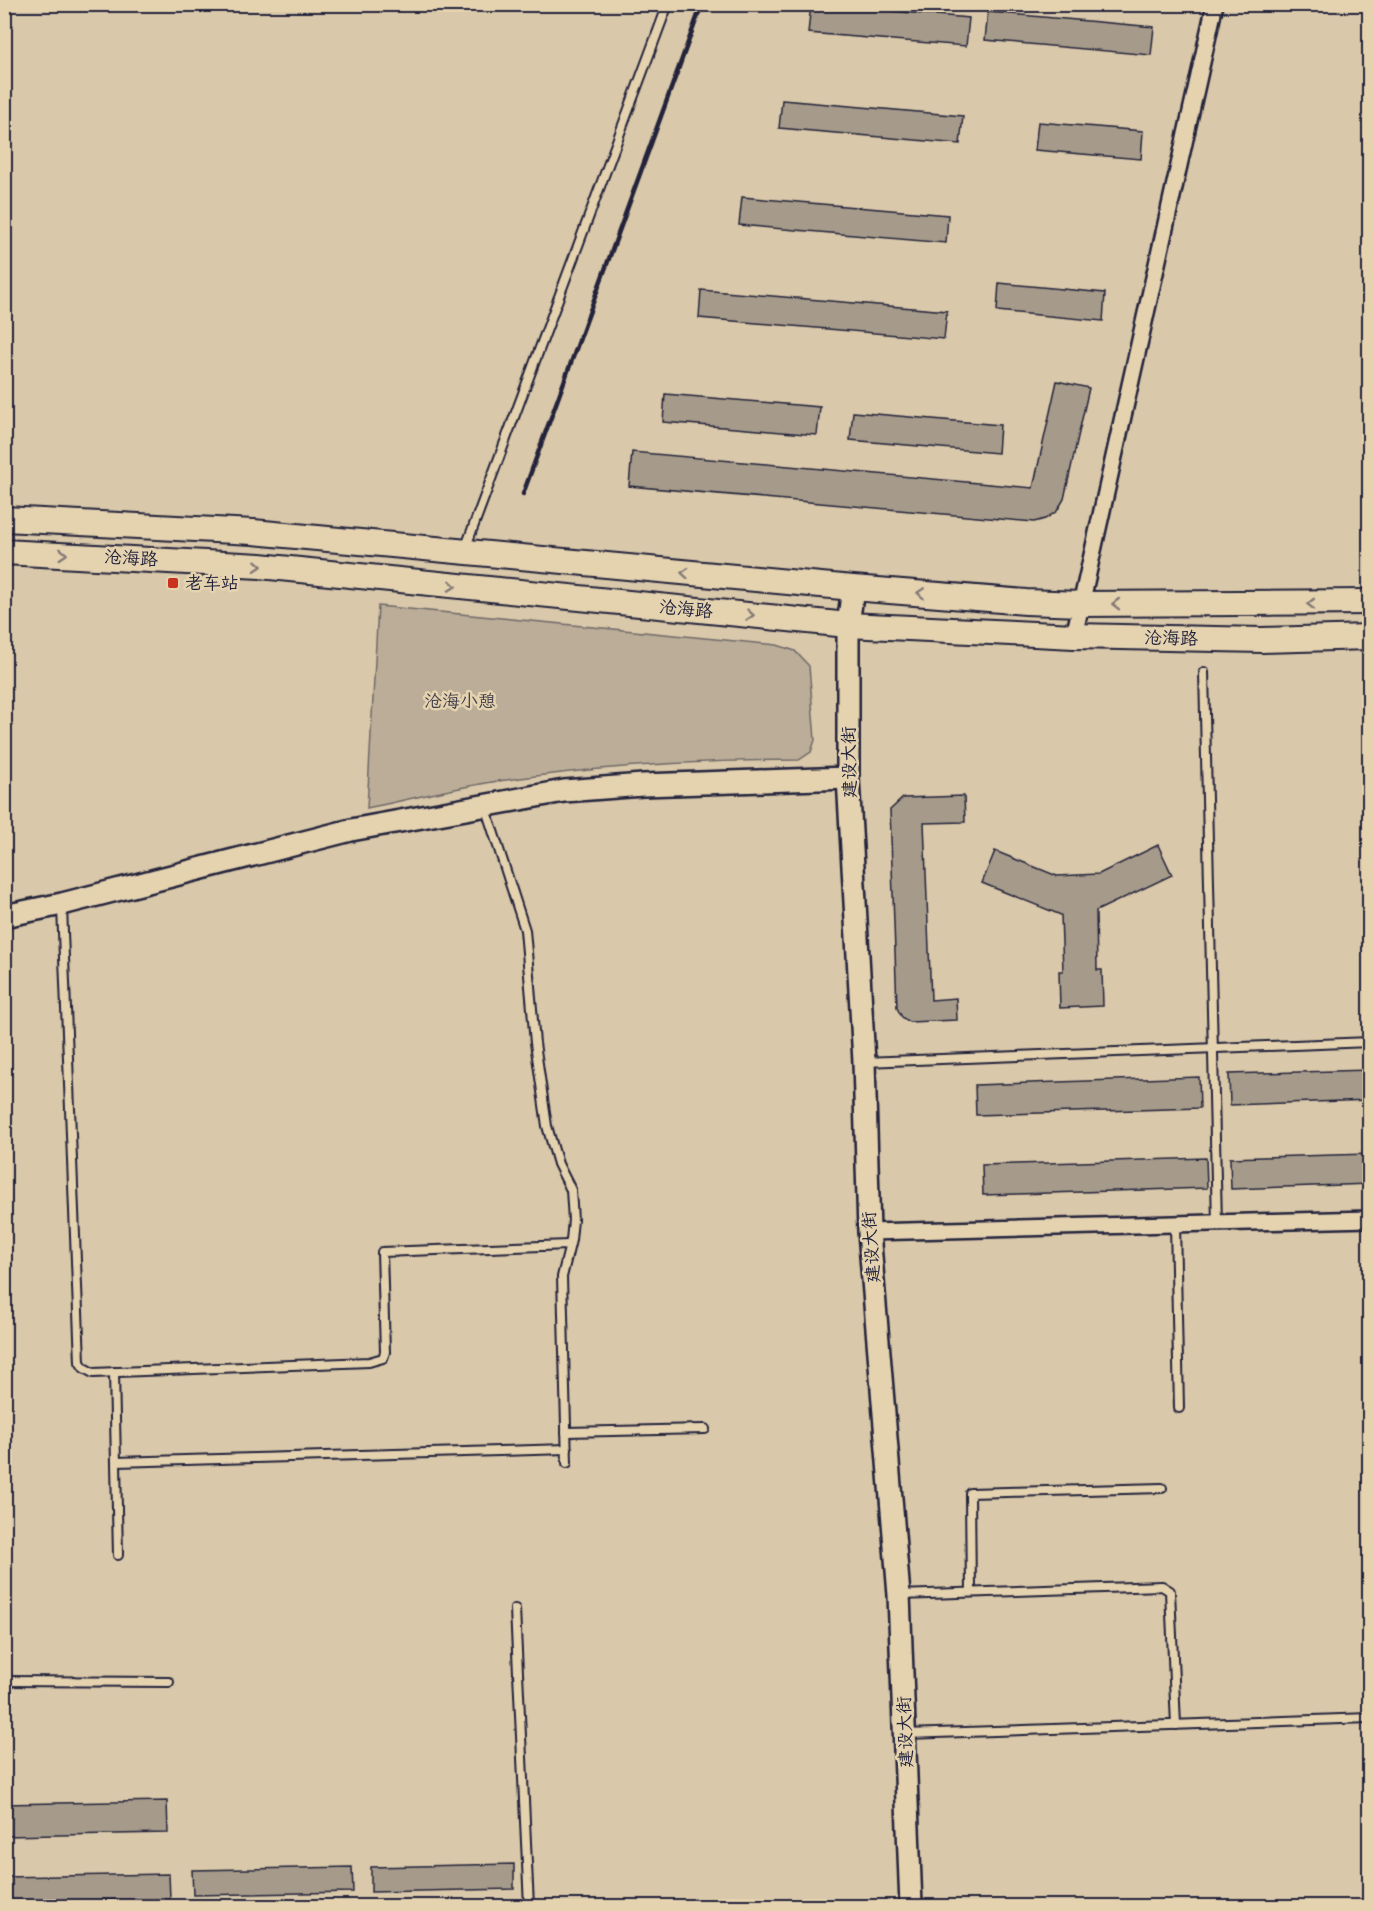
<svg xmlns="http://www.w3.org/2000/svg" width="1374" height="1911" font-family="'Comic Neue','LXGW WenKai TC',sans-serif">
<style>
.green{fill:#bbad97;stroke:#6e6869;stroke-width:1.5}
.building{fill:#a69b8a;stroke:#22223b;stroke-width:1.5}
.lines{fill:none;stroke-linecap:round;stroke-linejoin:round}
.lane-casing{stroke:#22223b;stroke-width:12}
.street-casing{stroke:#22223b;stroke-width:20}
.secondary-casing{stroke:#22223b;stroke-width:26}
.primary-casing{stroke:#22223b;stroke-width:28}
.lane{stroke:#e5d3b0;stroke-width:8}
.street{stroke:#e5d3b0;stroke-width:15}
.secondary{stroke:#e5d3b0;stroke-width:21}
.primary{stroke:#e5d3b0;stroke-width:24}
.rail{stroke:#22223b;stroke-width:4.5}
.oneway{stroke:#847a76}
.poi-dot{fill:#c8321e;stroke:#e5d3b0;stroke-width:2}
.labels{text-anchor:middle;stroke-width:5;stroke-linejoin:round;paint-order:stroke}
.street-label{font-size:18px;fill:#22223b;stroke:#e5d3b0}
.poi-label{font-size:18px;fill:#22223b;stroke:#e5d3b0;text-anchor:start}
.park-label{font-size:18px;fill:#413e4d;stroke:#e5d3b0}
</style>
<rect width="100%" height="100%" fill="#d9c8a9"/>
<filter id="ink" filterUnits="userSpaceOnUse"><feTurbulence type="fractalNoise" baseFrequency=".0167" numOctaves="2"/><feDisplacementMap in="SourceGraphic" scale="12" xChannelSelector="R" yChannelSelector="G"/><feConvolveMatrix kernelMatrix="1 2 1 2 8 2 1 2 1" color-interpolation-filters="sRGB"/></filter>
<g filter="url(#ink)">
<!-- green -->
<path class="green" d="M378,606l399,39 18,6 14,15 6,74 -4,12 -12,8c-98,0 -196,6 -293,20 -47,6 -93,19 -139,28z"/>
<!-- building -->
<g class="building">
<polygon points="811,4 969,18 966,46 808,33"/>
<polygon points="988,12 1154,27 1151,55 985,40"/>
<polygon points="782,100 963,116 960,144 779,128"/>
<polygon points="1038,122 1143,131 1141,159 1035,150"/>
<polygon points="742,197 948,215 946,243 739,225"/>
<polygon points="999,283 1105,293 1103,321 997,311"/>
<polygon points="701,290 947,311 944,339 699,318"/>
<polygon points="1057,381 1089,388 1064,499 1057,511 1045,519 1034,522 629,486 632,452 1033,488"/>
<polygon points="665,394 820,407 817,435 663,422"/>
<polygon points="853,412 1000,425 998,453 850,440"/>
<polygon points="964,796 965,822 924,823 931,1000 956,998 957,1020 909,1022 902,1017 897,1008 890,810 903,798"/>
<polygon points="1158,845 1172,875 1096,911 1097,970 1102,970 1103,1006 1060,1008 1059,971 1063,971 1061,915 982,883 995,851 1057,876 1099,874"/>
<polygon points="1370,1070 1370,1100 1230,1105 1229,1074"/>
<polygon points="1199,1077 1200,1108 976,1115 975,1085"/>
<polygon points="1370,1154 1370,1184 1231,1189 1230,1158"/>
<polygon points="1206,1158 1207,1188 983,1195 982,1165"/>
<polygon points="167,1801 168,1833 4,1836 4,1804"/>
<polygon points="514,1864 514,1889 371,1892 371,1867"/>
<polygon points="352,1867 353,1892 193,1895 192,1870"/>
<polygon points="169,1874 170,1899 4,1902 4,1877"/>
</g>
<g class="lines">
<!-- lane casing -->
<g class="lane-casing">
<g id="lane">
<polyline points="465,549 668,4"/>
<polyline points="1204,672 1217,1223"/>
<polyline points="485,806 525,930 535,1043 547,1126 558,1164 571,1190 573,1220 571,1240 562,1277 567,1463"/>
<polyline points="62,907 80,1362 84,1368 93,1373 369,1362 383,1358 385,1352 382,1252 569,1245"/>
<polyline points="864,1062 1370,1042"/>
<polyline points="1175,1224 1179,1408"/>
<polyline points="114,1372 118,1555"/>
<polyline points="566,1432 705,1429"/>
<polyline points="116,1462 567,1449"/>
<polyline points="971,1592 970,1493 1162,1488"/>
<polyline points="899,1595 1162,1586 1170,1591 1176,1725"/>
<polyline points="515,1609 529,1906"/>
<polyline points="4,1681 169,1682"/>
<polyline points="906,1734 1370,1718"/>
</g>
</g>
<!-- street casing -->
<g class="street-casing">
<g id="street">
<polyline points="1074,636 1215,4"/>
<polyline points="869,1232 1370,1219"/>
</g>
</g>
<!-- secondary casing -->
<g class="secondary-casing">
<g id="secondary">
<polyline points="853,588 848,625 848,778 864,1062 869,1232 899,1595 911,1906"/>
<polyline points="4,916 62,904 351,830 564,791 643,785 848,778"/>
</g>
</g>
<!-- primary casing -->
<g class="primary-casing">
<g id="primary">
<polyline points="4,519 253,532 853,588 1026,602 1081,604 1370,602"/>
<polyline points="4,552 260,566 848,625 1074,636 1262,640 1370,637"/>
</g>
</g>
<!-- lane -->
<use href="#lane" class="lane"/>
<!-- street -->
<use href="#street" class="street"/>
<!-- secondary -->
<use href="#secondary" class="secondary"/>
<!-- primary -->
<use href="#primary" class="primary"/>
<!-- rail -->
<polyline class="rail" points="523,494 702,4"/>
</g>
<!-- one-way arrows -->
<defs><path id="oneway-chevron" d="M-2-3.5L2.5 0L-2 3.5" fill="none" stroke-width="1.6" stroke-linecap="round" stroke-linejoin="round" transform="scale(1.5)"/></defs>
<g class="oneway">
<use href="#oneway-chevron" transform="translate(63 554) rotate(3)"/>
<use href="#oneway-chevron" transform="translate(258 566) rotate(4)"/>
<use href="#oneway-chevron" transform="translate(685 573) rotate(-175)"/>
<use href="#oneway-chevron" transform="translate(452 586) rotate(6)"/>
<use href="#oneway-chevron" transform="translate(921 593) rotate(-175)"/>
<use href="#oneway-chevron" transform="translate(1116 604) rotate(-180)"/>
<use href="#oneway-chevron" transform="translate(1311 604) rotate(180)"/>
<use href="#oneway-chevron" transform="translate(750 615) rotate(5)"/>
</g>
</g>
<!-- markers -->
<rect class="poi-dot" x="167" y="577" width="12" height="12" rx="3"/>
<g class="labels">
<!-- street labels -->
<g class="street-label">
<text transform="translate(131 558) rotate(3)" y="6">沧海路</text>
<text transform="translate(686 609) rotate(5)" y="6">沧海路</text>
<text transform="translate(1171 638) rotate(1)" y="6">沧海路</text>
<text transform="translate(849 762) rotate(-91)" y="6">建设大街</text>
<text transform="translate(871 1247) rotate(-94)" y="6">建设大街</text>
<text transform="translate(905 1732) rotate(-92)" y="6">建设大街</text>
</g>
<!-- poi labels -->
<g class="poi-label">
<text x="185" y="589">老车站</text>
</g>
<!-- park labels -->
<g class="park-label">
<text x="460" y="707">沧海小憩</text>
</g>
</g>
<!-- margin -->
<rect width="1374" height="1911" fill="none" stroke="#e5d3b0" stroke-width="24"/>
<rect x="12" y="12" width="1350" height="1887" fill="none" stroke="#22223b" stroke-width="2" filter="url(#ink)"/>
</svg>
